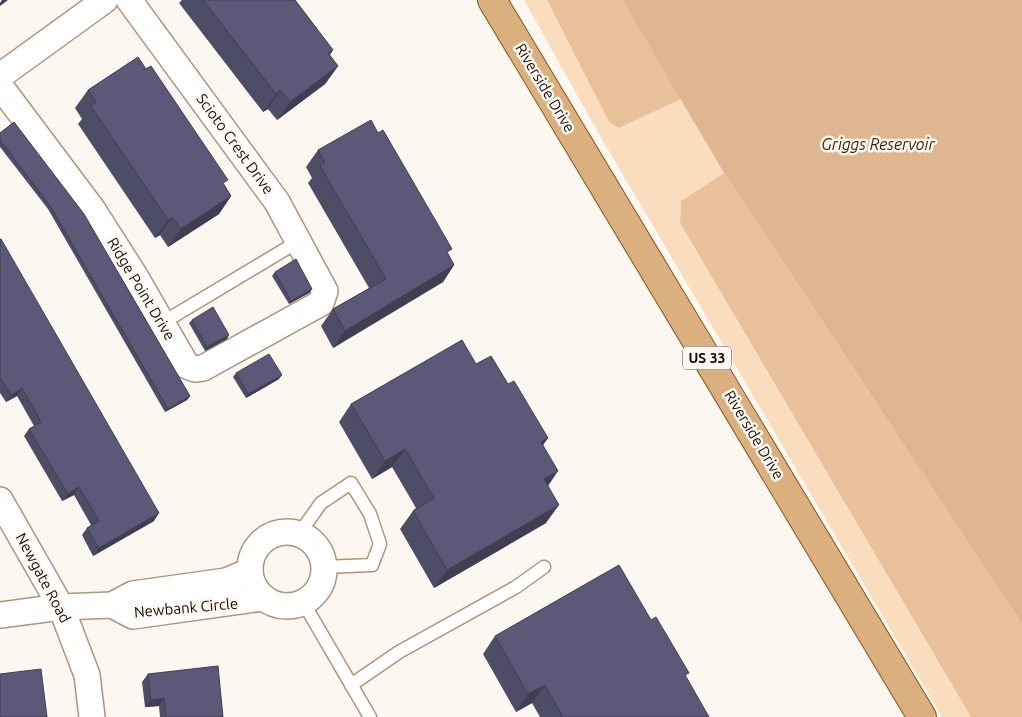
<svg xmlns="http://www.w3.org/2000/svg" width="1022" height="717" font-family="Ubuntu,sans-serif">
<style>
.green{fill:#fadcbe}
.forest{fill:#e8c19a}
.water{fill:#deb791}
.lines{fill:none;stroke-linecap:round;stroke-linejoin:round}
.lane-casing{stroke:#af947a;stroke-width:15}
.street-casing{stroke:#af947a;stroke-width:28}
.primary-casing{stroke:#84541b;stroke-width:30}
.lane{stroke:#fff;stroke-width:12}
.street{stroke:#fff;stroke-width:25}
.primary{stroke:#dab07e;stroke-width:28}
.wall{fill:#4e4d66}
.shaded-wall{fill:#403e53}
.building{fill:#5b5977;stroke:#403e53}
.labels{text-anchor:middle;stroke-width:5;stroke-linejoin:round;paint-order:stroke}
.shield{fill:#fdf7f1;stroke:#59514a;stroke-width:1}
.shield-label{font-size:14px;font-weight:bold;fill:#130a03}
.street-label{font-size:15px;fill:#130a03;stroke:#fdf7f1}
.water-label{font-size:16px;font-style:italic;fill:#412607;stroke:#fdf7f1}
</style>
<rect width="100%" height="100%" fill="#fdf7f1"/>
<!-- green -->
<polygon class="green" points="524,0 547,0 609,122 619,128 681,99 724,173 681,201 680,223 971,717 942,717 599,134"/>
<!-- forest -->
<g class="forest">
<polygon points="547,0 622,0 681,99 619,128 609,122"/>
<polygon points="724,173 1022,624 1022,717 971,717 680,223 681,201"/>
</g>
<!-- water -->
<polygon class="water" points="622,0 1022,0 1022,624 724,173"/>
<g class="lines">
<!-- lane casing -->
<g class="lane-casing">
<g id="lane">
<polyline points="162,323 299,241"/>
<polyline points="299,534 321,503 351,483 370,514 380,544 372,565 324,567"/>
<polyline points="303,602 370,717"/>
<polyline points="351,685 399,652 516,587 544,567"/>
</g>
</g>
<!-- street casing -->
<g class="street-casing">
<g id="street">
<polyline points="0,76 105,0"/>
<polyline points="0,86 93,210 135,276 187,366 195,369 203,368 321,303 325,291 277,202 129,0"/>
<polyline points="0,500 61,607 87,675 92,717"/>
<circle cx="287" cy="569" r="37"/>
<polyline points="112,605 133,616 263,598"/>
<polyline points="0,615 61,607 112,605 133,594 226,581 250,571"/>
</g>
</g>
<!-- primary casing -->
<g class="primary-casing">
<polyline id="primary" points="492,0 922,717"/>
</g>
<!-- lane -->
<use href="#lane" class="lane"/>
<!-- street -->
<use href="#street" class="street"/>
<!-- primary -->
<use href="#primary" class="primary"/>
</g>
<!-- wall -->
<g class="wall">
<polygon points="182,0 295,0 333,50 330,55 338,66 325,84 277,120 268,109 263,112 179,3"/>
<polygon points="88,90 224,185 231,196 219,214 168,247 160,235 155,238 78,124 82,119 75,108"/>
<polygon points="0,133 190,396 187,400 165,412 48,209 0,147"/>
<polygon points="318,150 448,254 454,265 443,282 333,348 321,326 333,309 369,288 308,183 312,178 306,167"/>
<polygon points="0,239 154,521 93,556 82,535 87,528 91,525 74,495 62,501 24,436 29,429 34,426 17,396 6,402 0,393"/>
<polygon points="275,272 312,289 309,293 289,304 272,276"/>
<polygon points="192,320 227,339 205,351 189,323"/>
<polygon points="476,364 508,384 548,438 543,445 548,486 546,523 434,588 400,529 413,511 416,508 392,467 372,479 339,422 351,404"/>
<polygon points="236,373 279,379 246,398 233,377"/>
<polygon points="495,636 686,677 709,717 540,717 532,703 516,712 483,654"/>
<polygon points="148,674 223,717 160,717 159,706 145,707 142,682"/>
</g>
<!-- shaded-wall -->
<g class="shaded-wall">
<polygon points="2,0 8,0 0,6 0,3"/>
<polygon points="338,66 325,84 277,120 290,102"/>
<polygon points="280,90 268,109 263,112 276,94"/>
<polygon points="231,196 219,214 168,247 181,229"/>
<polygon points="172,217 160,235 155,238 168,220"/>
<polygon points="454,265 443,282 333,348 345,331"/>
<polygon points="312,289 309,293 289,304 291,301"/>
<polygon points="229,335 227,339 205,351 207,347"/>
<polygon points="282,375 279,379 246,398 248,394"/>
<polygon points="22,388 17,396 6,402 11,395"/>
<polygon points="190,396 187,400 165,412 168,409"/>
<polygon points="548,438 535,456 541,442"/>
<polygon points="405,449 392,467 372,479 385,461"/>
<polygon points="558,471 546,489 544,479"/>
<polygon points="79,487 74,495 62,501 68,494"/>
<polygon points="559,505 546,523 434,588 447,570"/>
<polygon points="159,513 154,521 93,556 99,548"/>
<polygon points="545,685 532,703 516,712 528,694"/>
<polygon points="164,698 159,706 145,707 151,700"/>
</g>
<!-- building -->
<g class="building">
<polygon points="203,0 295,0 333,50 328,53 338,66 290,102 280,90 276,94"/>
<polygon points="138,57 146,69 151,66 228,180 223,183 231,196 181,229 172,217 168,220 91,106 96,102 88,90"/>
<polygon points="371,120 378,133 383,130 452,249 447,252 454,265 345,331 333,309 386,279 320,166 325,163 318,150"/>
<polygon points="14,122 84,214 190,396 168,409 50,206 0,140 0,133"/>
<polygon points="0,239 1,239 159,513 99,548 87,528 99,521 79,487 68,494 29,429 41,422 22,388 11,395 0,377"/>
<polygon points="296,259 312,289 291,301 275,272"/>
<polygon points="213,307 229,335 207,347 192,320"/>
<polygon points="462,340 476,364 491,356 508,384 514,381 548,438 541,442 558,471 544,479 559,505 447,570 413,511 434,498 405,449 385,461 351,404"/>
<polygon points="269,354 282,375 248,394 236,373"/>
<polygon points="619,565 651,620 656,617 679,656 689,673 685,675 709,717 563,717 545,685 528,694 495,636"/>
<polygon points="218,666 223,717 166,717 164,698 151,700 148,674"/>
<polygon points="41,669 47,717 0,717 0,674"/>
</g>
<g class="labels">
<!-- shield labels -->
<rect class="shield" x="683" y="346.5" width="48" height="23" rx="4"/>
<g class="shield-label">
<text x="707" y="363">US 33</text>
</g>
<!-- street labels -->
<g class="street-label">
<text transform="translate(545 88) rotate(59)" y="5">Riverside Drive</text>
<text transform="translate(235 144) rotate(54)" y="5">Scioto Crest Drive</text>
<text transform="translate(141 289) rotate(59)" y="5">Ridge Point Drive</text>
<text transform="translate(754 435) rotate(59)" y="5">Riverside Drive</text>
<text transform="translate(43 578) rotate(62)" y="5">Newgate Road</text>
<text transform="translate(186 608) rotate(-5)" y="5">Newbank Circle</text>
</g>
<!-- water labels -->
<g class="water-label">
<text x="878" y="150">Griggs Reservoir</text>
</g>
</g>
</svg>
